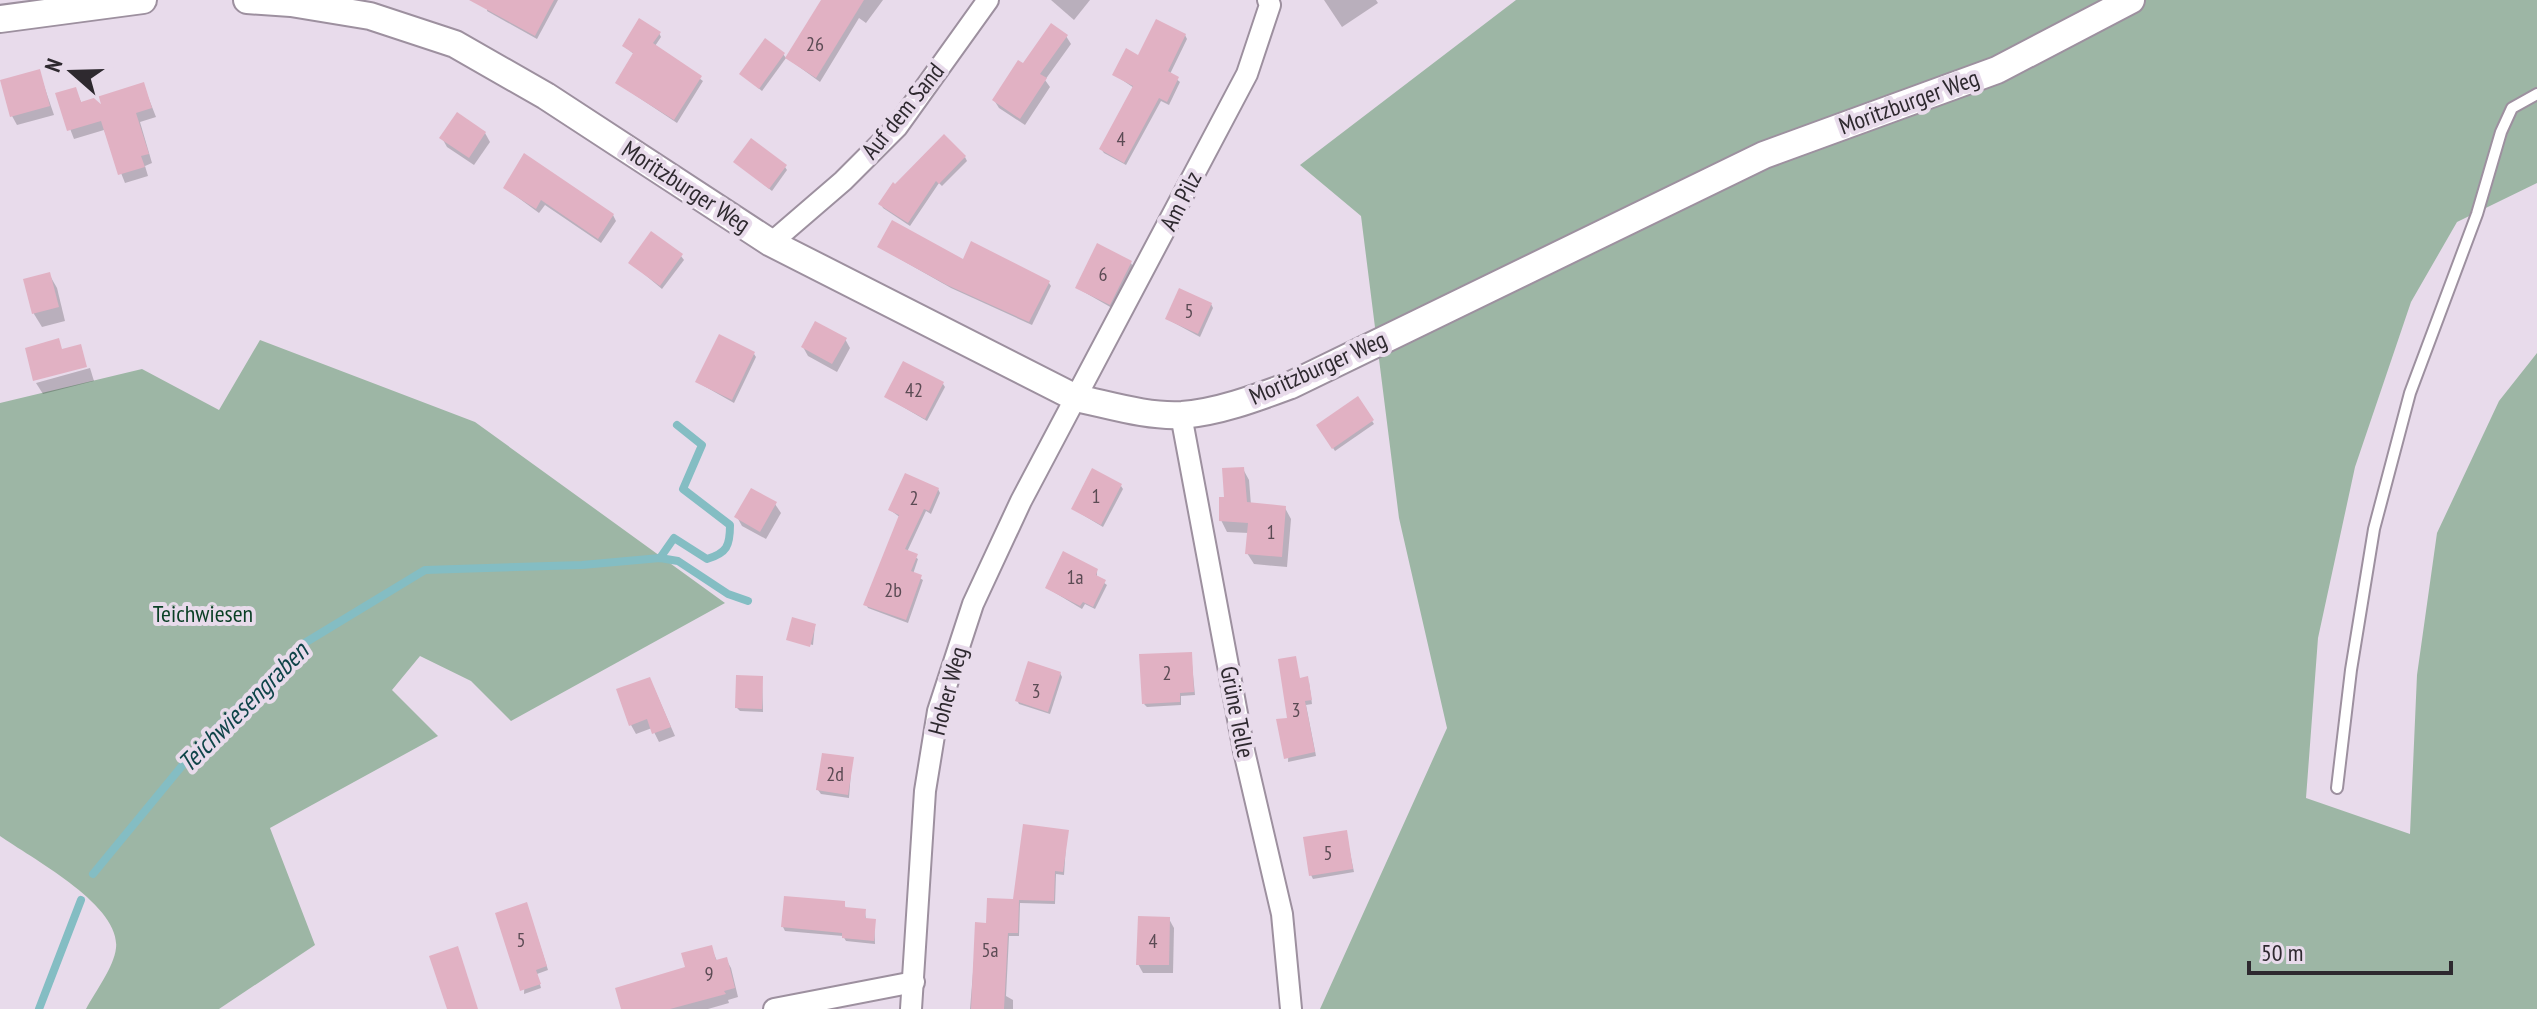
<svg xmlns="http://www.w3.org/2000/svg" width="2537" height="1009" font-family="'PT Sans Narrow',sans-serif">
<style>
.green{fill:#9db6a5}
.shadow{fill:#0003}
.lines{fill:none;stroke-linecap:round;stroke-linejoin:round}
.stream{stroke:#84bdc3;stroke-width:8}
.building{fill:#e1b1c3}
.service-casing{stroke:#9d909f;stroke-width:14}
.minor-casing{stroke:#9d909f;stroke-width:24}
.tertiary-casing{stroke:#9d909f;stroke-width:30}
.service{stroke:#fff;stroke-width:10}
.minor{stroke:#fff;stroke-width:20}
.tertiary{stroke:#fff;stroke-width:26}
.labels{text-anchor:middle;stroke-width:8;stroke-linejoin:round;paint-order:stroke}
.number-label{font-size:20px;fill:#5b4b54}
.street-label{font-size:24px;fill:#2e292f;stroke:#e8dbeb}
.park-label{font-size:24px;fill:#0a3f25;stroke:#e8dbeb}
.water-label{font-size:26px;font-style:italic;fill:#0f4449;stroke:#e8dbeb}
</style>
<rect width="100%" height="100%" fill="#e8dbeb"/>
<!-- green -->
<g class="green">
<polygon points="1516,0 2537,0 2537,183 2457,222 2411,302 2355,467 2318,638 2306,798 2410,834 2417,675 2437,533 2499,401 2537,353 2537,1009 1320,1009 1447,728 1399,518 1361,216 1300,165"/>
<path d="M260,340l215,82 250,181 -214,118 -40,-40 -51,-25 -28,34 46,46 -168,92 45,117 -96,64h-133c9,-17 28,-42 30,-61 5,-43 -85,-90 -116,-112v-433l142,-34 77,41z"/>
</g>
<!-- shadow -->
<g class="shadow">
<polygon points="489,0 558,0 537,39 487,11"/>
<polygon points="829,0 883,0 866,23 859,18 820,82 787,58"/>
<polygon points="1051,0 1090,0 1074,20"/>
<polygon points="1324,0 1376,0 1378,3 1342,27"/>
<polygon points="659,33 661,37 655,46 703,81 677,123 617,83 635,55 624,46"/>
<polygon points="1185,35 1187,39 1170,74 1180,82 1169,105 1161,101 1126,165 1104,153 1101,149 1134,88 1115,75 1139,57"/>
<polygon points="1066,36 1071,44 1045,80 1050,87 1025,125 999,108 994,100 1024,66"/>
<polygon points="783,54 786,58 762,91 741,74"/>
<polygon points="39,71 54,115 17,125 12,116"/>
<polygon points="143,84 156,117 140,122 152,163 145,166 148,176 125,183 104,130 74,139 57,95 75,89 82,104"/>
<polygon points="485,133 490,142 474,165 447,147 442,138"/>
<polygon points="965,157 967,161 942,186 939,183 910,226 883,208 881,204"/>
<polygon points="735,162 785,167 787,170 772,191"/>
<polygon points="505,188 613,215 616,221 601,243 545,205 539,213"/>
<polygon points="879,247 963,262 1049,283 1051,286 1032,325 951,288"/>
<polygon points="681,256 684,260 662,289 631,263"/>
<polygon points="1130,262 1133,266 1112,308 1077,288"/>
<polygon points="49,274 57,288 65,321 42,327 34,314 25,281"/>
<polygon points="1211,304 1213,308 1200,337 1167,319"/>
<polygon points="845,339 850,348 837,372 808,356 803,347"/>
<polygon points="754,354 756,357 734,403 697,382"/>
<polygon points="90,368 94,381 43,394 36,383"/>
<polygon points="943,384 945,387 927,421 886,397"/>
<polygon points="1358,399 1374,424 1335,451 1318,425"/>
<polygon points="1243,469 1249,480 1251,505 1285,508 1291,519 1287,567 1254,564 1247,553 1249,533 1227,532 1221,520 1226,500"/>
<polygon points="1121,486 1123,489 1103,527 1073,509"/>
<polygon points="938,489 940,493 931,514 926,511 907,552 918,559 913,574 923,580 908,623 868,608 866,604 901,518 890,510"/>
<polygon points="775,504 781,513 766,539 742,526 737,517"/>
<polygon points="1097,570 1097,578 1107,585 1095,609 1085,604 1082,609 1047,588"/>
<polygon points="815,625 813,645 788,639"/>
<polygon points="1191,654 1195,695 1181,696 1181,705 1147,707 1144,704"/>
<polygon points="1060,673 1062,677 1050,714 1019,704 1017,700"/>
<polygon points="762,678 763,712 740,711 737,708"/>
<polygon points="1300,680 1309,682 1312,704 1306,705 1316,756 1288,762 1290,720"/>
<polygon points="654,688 675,736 659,742 652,728 636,734 631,725"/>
<polygon points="852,759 849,798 821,794 818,790"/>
<polygon points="1067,832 1064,875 1056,874 1055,904 1020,903 1019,936 1009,936 1006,996 1013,1000 1013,1009 970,1009 977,924 988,925 1014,901"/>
<polygon points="1346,833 1354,872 1313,879 1311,875"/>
<polygon points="844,903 846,909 865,911 866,920 874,921 875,944 846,941 843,936 785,931 783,927"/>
<polygon points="528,908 548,970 537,974 541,988 524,994"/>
<polygon points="1169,919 1174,928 1173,973 1143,973 1138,964"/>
<polygon points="711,947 717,961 726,959 731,968 738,997 728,1000 729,1003 708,1009 623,1009 687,969"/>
</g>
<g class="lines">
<!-- stream -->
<g class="stream">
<path d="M660,558l14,-20 33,21c20,-6 23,-13 23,-34l-47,-36 19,-44 -25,-20"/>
<polyline points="93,874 200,744 303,644 425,570 582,565 660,558 678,561 728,594 748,601"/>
<polyline points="39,1009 81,900"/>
</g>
</g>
<!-- building -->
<g class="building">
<polygon points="469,0 554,0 535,36"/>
<polygon points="821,0 864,0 816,78 785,58"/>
<polygon points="639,18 661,32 653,43 702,76 674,120 615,83 633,53 622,46"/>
<polygon points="1156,19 1186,34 1168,71 1179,77 1167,102 1159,98 1124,163 1099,149 1133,86 1112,75 1126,48 1138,55"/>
<polygon points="1051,23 1068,35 1040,74 1047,78 1020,119 992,100 1018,60 1023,63"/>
<polygon points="765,38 785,53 759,89 739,74"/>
<polygon points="40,69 50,106 10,117 0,80"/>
<polygon points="144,82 152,108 136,113 149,154 141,156 145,167 118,175 101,121 67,131 55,93 76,87 81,102"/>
<polygon points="457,112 486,132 469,158 439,138"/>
<polygon points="944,134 966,156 939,184 936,181 908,223 878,204 893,182 895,184"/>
<polygon points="751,138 787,165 769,189 733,162"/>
<polygon points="524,153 614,214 598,239 541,200 536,209 503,188"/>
<polygon points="892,220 963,259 971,241 1050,281 1029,322 947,285 877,247"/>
<polygon points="651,231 683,254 660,286 628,263"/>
<polygon points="1097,243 1132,261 1110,305 1075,288"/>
<polygon points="50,272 59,307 32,314 23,279"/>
<polygon points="1179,288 1212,303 1198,334 1165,319"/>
<polygon points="815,321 847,338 832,364 801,347"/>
<polygon points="719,334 755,352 732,400 695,382"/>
<polygon points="59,338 62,349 81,344 87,367 33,381 25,348"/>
<polygon points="903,361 944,382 925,419 884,397"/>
<polygon points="1358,396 1374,420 1332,449 1316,425"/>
<polygon points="1244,467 1247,502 1286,506 1282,557 1245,554 1248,523 1219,521 1219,497 1224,497 1222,468"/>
<polygon points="1092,468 1122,484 1101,525 1071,509"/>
<polygon points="905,473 939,488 929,511 924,509 905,549 918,554 911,571 922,575 906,620 863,605 899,515 888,510"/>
<polygon points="751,488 777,502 760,532 734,517"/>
<polygon points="1063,551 1098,569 1096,575 1106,580 1093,607 1083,602 1080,606 1045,588"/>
<polygon points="792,617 816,624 810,647 786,640"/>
<polygon points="1192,652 1194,692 1180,693 1180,702 1142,704 1139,654"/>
<polygon points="1296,656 1300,678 1308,676 1312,700 1305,701 1315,752 1284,759 1276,719 1287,718 1278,659"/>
<polygon points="1028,661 1061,672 1048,712 1015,701"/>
<polygon points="736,675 763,676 762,709 735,708"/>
<polygon points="650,677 671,727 652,734 647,719 629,726 616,689"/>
<polygon points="822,753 854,757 848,795 816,790"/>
<polygon points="1023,824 1069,830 1063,872 1055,871 1054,901 1019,900 1018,933 1008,933 1004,1009 971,1009 975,922 986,923 987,898 1013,899"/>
<polygon points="1347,830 1353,869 1309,876 1303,837"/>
<polygon points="784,896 845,901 845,907 866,909 865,918 876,919 874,941 842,938 842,933 781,927"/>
<polygon points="527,902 547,966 536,970 541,984 520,991 495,913"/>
<polygon points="1138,916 1170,917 1169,965 1136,965"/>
<polygon points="712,945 716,960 727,957 735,988 724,991 726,994 670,1009 621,1009 615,988 685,967 681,953"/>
<polygon points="458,946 478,1009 447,1009 429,956"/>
</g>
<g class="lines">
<!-- service casing -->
<g class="service-casing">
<polyline id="service" points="2337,788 2351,670 2374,529 2410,393 2477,214 2501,132 2512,108 2537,94"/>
</g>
<!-- minor casing -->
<g class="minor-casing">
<g id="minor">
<polyline points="771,243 843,181 897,127 988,0"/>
<polyline points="1181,415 1244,751 1282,914 1291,1009"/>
<polyline points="774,1009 914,982"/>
<polyline points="911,1009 925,791 938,711 973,604 1021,501 1247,74 1270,5 1268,0"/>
</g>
</g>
<!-- tertiary casing -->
<g class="tertiary-casing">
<g id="tertiary">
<path d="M247,0l44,3 79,13 85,28 91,52 225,147 305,155c34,7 71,19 106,17 37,-3 74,-17 109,-30l473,-230 233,-85 134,-70"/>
<polyline points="0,19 143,0"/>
</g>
</g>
<!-- service -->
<use href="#service" class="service"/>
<!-- minor -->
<use href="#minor" class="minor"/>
<!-- tertiary -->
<use href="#tertiary" class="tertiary"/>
</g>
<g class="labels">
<!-- number labels -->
<g class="number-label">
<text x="815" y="51">26</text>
<text x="1121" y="146">4</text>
<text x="1103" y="281">6</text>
<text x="1189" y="318">5</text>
<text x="914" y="397">42</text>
<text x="1096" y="503">1</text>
<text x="914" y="505">2</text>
<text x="1271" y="539">1</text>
<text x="1075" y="584">1a</text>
<text x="893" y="597">2b</text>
<text x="1167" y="680">2</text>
<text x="1036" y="698">3</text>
<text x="1296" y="717">3</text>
<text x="835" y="781">2d</text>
<text x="1328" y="860">5</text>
<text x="521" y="947">5</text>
<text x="1153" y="948">4</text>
<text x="990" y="957">5a</text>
<text x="709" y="981">9</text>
</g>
<!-- street labels -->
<g class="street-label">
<text transform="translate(1909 102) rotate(-20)" y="8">Moritzburger Weg</text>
<text transform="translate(903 111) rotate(-51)" y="8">Auf dem Sand</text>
<text transform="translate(686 187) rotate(33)" y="8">Moritzburger Weg</text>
<text transform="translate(1181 201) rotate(-63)" y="8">Am Pilz</text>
<text transform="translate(1318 368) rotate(-24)" y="8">Moritzburger Weg</text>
<text transform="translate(948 691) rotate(-75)" y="8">Hoher Weg</text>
<text transform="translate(1237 712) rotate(79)" y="8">Grüne Telle</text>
</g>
<!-- park labels -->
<g class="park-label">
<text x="203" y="622">Teichwiesen</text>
</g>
<!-- water labels -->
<g class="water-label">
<text transform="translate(243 707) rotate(-45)" y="9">Teichwiesengraben</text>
</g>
</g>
<!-- north arrow -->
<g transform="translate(72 72) rotate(290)" stroke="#e8dbeb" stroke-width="6" paint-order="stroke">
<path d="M0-6L14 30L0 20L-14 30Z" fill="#2e292f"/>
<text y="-12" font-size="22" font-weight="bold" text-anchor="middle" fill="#2e292f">N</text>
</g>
<!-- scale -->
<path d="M2249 961v12h202v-12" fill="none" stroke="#2e292f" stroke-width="4"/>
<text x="2261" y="961" font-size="24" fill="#2e292f" stroke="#e8dbeb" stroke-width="6" paint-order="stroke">50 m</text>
</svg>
